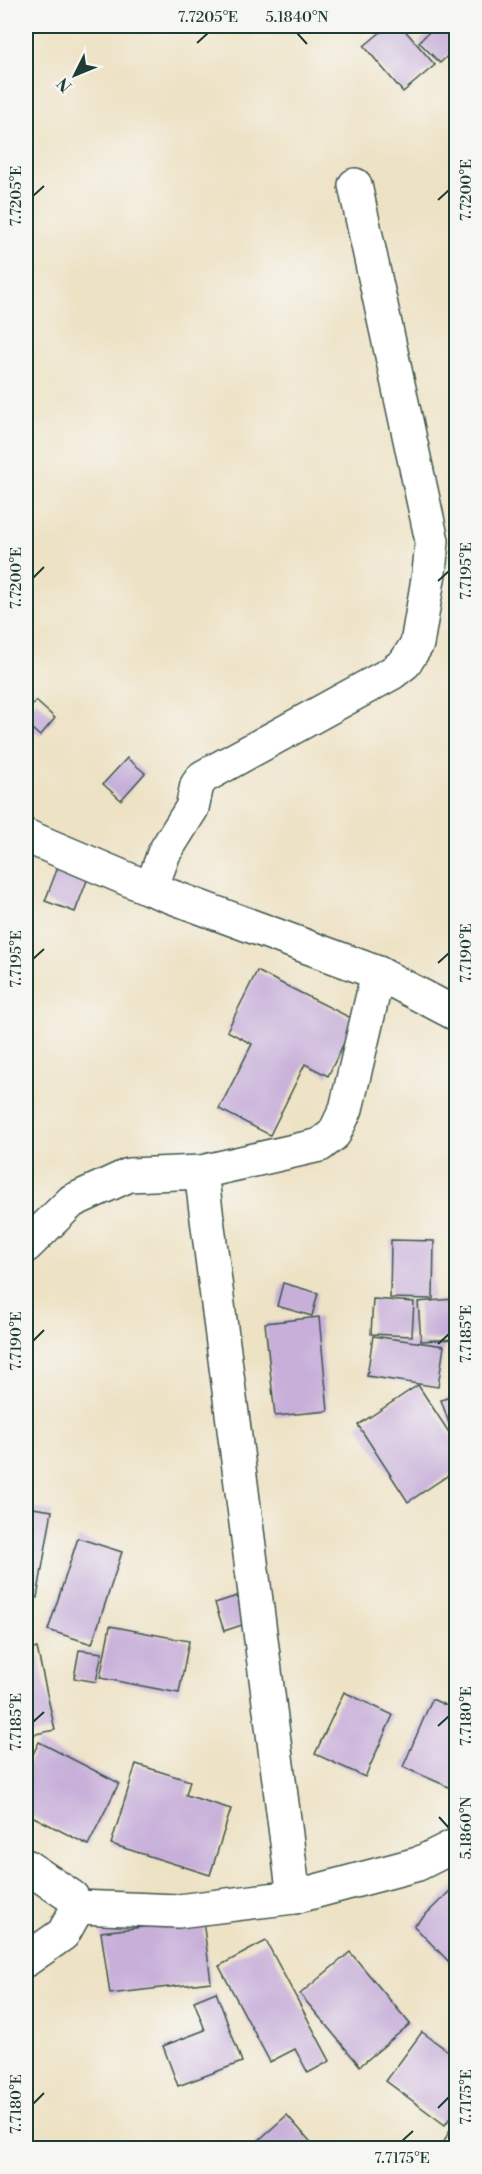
<svg xmlns="http://www.w3.org/2000/svg" width="482" height="2174" font-family="'Libre Bodoni',serif">
<style>
.building{fill:#c7afd9}
.lines{fill:none;stroke-linecap:round;stroke-linejoin:round}
.minor-casing{stroke:#3e564a;stroke-width:36}
.minor{stroke:#fff;stroke-width:33}
.ticks{fill:none;stroke:#1f3d34;stroke-width:2}
.neatline{fill:none;stroke:#1f3d34;stroke-width:2}
.ticks-label{font-size:15px;text-anchor:middle;fill:#1f3d34}
</style>
<rect width="100%" height="100%" fill="#f6f6f2"/>
<filter id="ink" filterUnits="userSpaceOnUse"><feTurbulence type="fractalNoise" baseFrequency=".0167" numOctaves="2"/><feDisplacementMap in="SourceGraphic" scale="12" xChannelSelector="R" yChannelSelector="G"/><feConvolveMatrix kernelMatrix="1 2 1 2 8 2 1 2 1" color-interpolation-filters="sRGB"/></filter>
<filter id="wash" filterUnits="userSpaceOnUse"><feTurbulence type="fractalNoise" baseFrequency=".008" numOctaves="4" result="noise"/><feDisplacementMap in="SourceGraphic" scale="24" xChannelSelector="R" yChannelSelector="G"/><feGaussianBlur stdDeviation="1.35" result="paint"/><feColorMatrix in="noise" values="0 0 0 0 0 0 0 0 0 0 0 0 0 0 0 0 0 1.4 0 .05"/><feComposite in="paint" operator="in"/></filter>
<g filter="url(#wash)">
<rect width="100%" height="100%" fill="#eee2c5"/>
<g id="blocks">
<!-- building -->
<g class="building">
<polygon points="388,26 401,26 435,65 403,92 364,46"/>
<polygon points="435,26 456,26 456,48 440,63 419,42"/>
<polygon points="36,701 55,718 40,736 26,724 26,713"/>
<polygon points="127,758 145,773 121,800 103,784"/>
<polygon points="61,859 91,870 75,912 45,901"/>
<polygon points="257,971 355,1020 328,1076 305,1064 270,1135 219,1109 252,1044 227,1031"/>
<polygon points="391,1240 434,1241 433,1299 390,1298"/>
<polygon points="283,1283 318,1293 312,1316 277,1306"/>
<polygon points="373,1299 414,1302 412,1336 371,1334"/>
<polygon points="453,1299 456,1339 421,1341 418,1302"/>
<polygon points="319,1317 328,1411 275,1416 265,1323"/>
<polygon points="373,1336 444,1346 438,1387 367,1376"/>
<polygon points="418,1385 456,1443 456,1470 408,1502 358,1425"/>
<polygon points="456,1395 456,1424 450,1426 441,1400"/>
<polygon points="26,1507 52,1511 37,1598 26,1596"/>
<polygon points="78,1538 122,1552 92,1644 48,1630"/>
<polygon points="237,1596 245,1624 224,1631 215,1603"/>
<polygon points="110,1626 189,1641 179,1693 100,1678"/>
<polygon points="37,1648 55,1730 26,1736 26,1651"/>
<polygon points="79,1650 102,1653 96,1682 74,1678"/>
<polygon points="344,1692 393,1715 365,1777 315,1754"/>
<polygon points="432,1699 456,1710 456,1790 403,1767"/>
<polygon points="39,1742 119,1783 88,1845 26,1813 26,1768"/>
<polygon points="136,1764 190,1781 186,1795 231,1809 210,1875 111,1844"/>
<polygon points="456,1885 456,1969 414,1926"/>
<polygon points="203,1920 211,1982 110,1994 101,1932"/>
<polygon points="266,1941 330,2061 308,2073 295,2049 270,2062 219,1966"/>
<polygon points="350,1952 410,2024 360,2066 300,1994"/>
<polygon points="216,1992 242,2062 178,2086 163,2046 205,2030 194,2001"/>
<polygon points="422,2032 456,2057 456,2109 445,2125 386,2081"/>
<polygon points="287,2115 316,2148 250,2148"/>
<polygon points="456,2117 456,2148 441,2148"/>
</g>
</g>
</g>
<g filter="url(#ink)">
<use href="#blocks" fill-opacity="0" stroke="#3e564a" stroke-width="1.5"/>
<g class="lines">
<!-- minor casing -->
<g class="minor-casing">
<g id="minor">
<polyline points="26,836 151,889 378,973 456,1014"/>
<polyline points="151,889 164,853 192,808 197,785 203,777 392,673 405,663 417,644 429,573 432,541 355,185"/>
<polyline points="201,1172 294,1897 418,1864 456,1845"/>
<polyline points="26,1246 72,1201 129,1175 201,1172 320,1145 334,1134 346,1109 378,973"/>
<polyline points="26,1866 72,1897 78,1907 178,1911 294,1897"/>
<polyline points="26,1960 63,1934 78,1907"/>
</g>
</g>
<!-- minor -->
<use href="#minor" class="minor"/>
</g>
</g>
<!-- ticks -->
<path class="ticks" d="M297,33l10,11M197,43l11,-10M33,196l11,-10M438,200l11,-10M33,578l11,-11M438,581l11,-10M33,959l11,-10M438,963l11,-10M33,1341l11,-11M438,1344l11,-10M33,1722l11,-10M438,1726l11,-10M439,1817l10,11M33,2104l11,-11M438,2108l11,-11M402,2141l11,-10"/>
<!-- margin -->
<rect width="482" height="2174" fill="none" stroke="#f6f6f2" stroke-width="66"/>
<!-- north arrow -->
<g transform="translate(75 75) rotate(227)" stroke="#f6f6f2" stroke-width="4.5" paint-order="stroke">
<path d="M0-4.5L10 22L0 15L-10 22Z" fill="#1f3d34"/>
<text y="-9" font-size="16" font-weight="bold" text-anchor="middle" fill="#1f3d34">N</text>
</g>
<rect x="33" y="33" width="416" height="2108" class="neatline"/>
<g class="ticks-label">
<text x="208" y="22">7.7205°E</text>
<text x="297" y="22">5.1840°N</text>
<text transform="translate(466 190) rotate(-90)" y="5">7.7200°E</text>
<text transform="translate(16 196) rotate(-90)" y="5">7.7205°E</text>
<text transform="translate(466 571) rotate(-90)" y="5">7.7195°E</text>
<text transform="translate(16 578) rotate(-90)" y="5">7.7200°E</text>
<text transform="translate(466 953) rotate(-90)" y="5">7.7190°E</text>
<text transform="translate(16 959) rotate(-90)" y="5">7.7195°E</text>
<text transform="translate(466 1334) rotate(-90)" y="5">7.7185°E</text>
<text transform="translate(16 1341) rotate(-90)" y="5">7.7190°E</text>
<text transform="translate(466 1716) rotate(-90)" y="5">7.7180°E</text>
<text transform="translate(16 1722) rotate(-90)" y="5">7.7185°E</text>
<text transform="translate(466 1828) rotate(-90)" y="5">5.1860°N</text>
<text transform="translate(466 2097) rotate(-90)" y="5">7.7175°E</text>
<text transform="translate(16 2104) rotate(-90)" y="5">7.7180°E</text>
<text x="402" y="2163">7.7175°E</text>
</g>
</svg>
